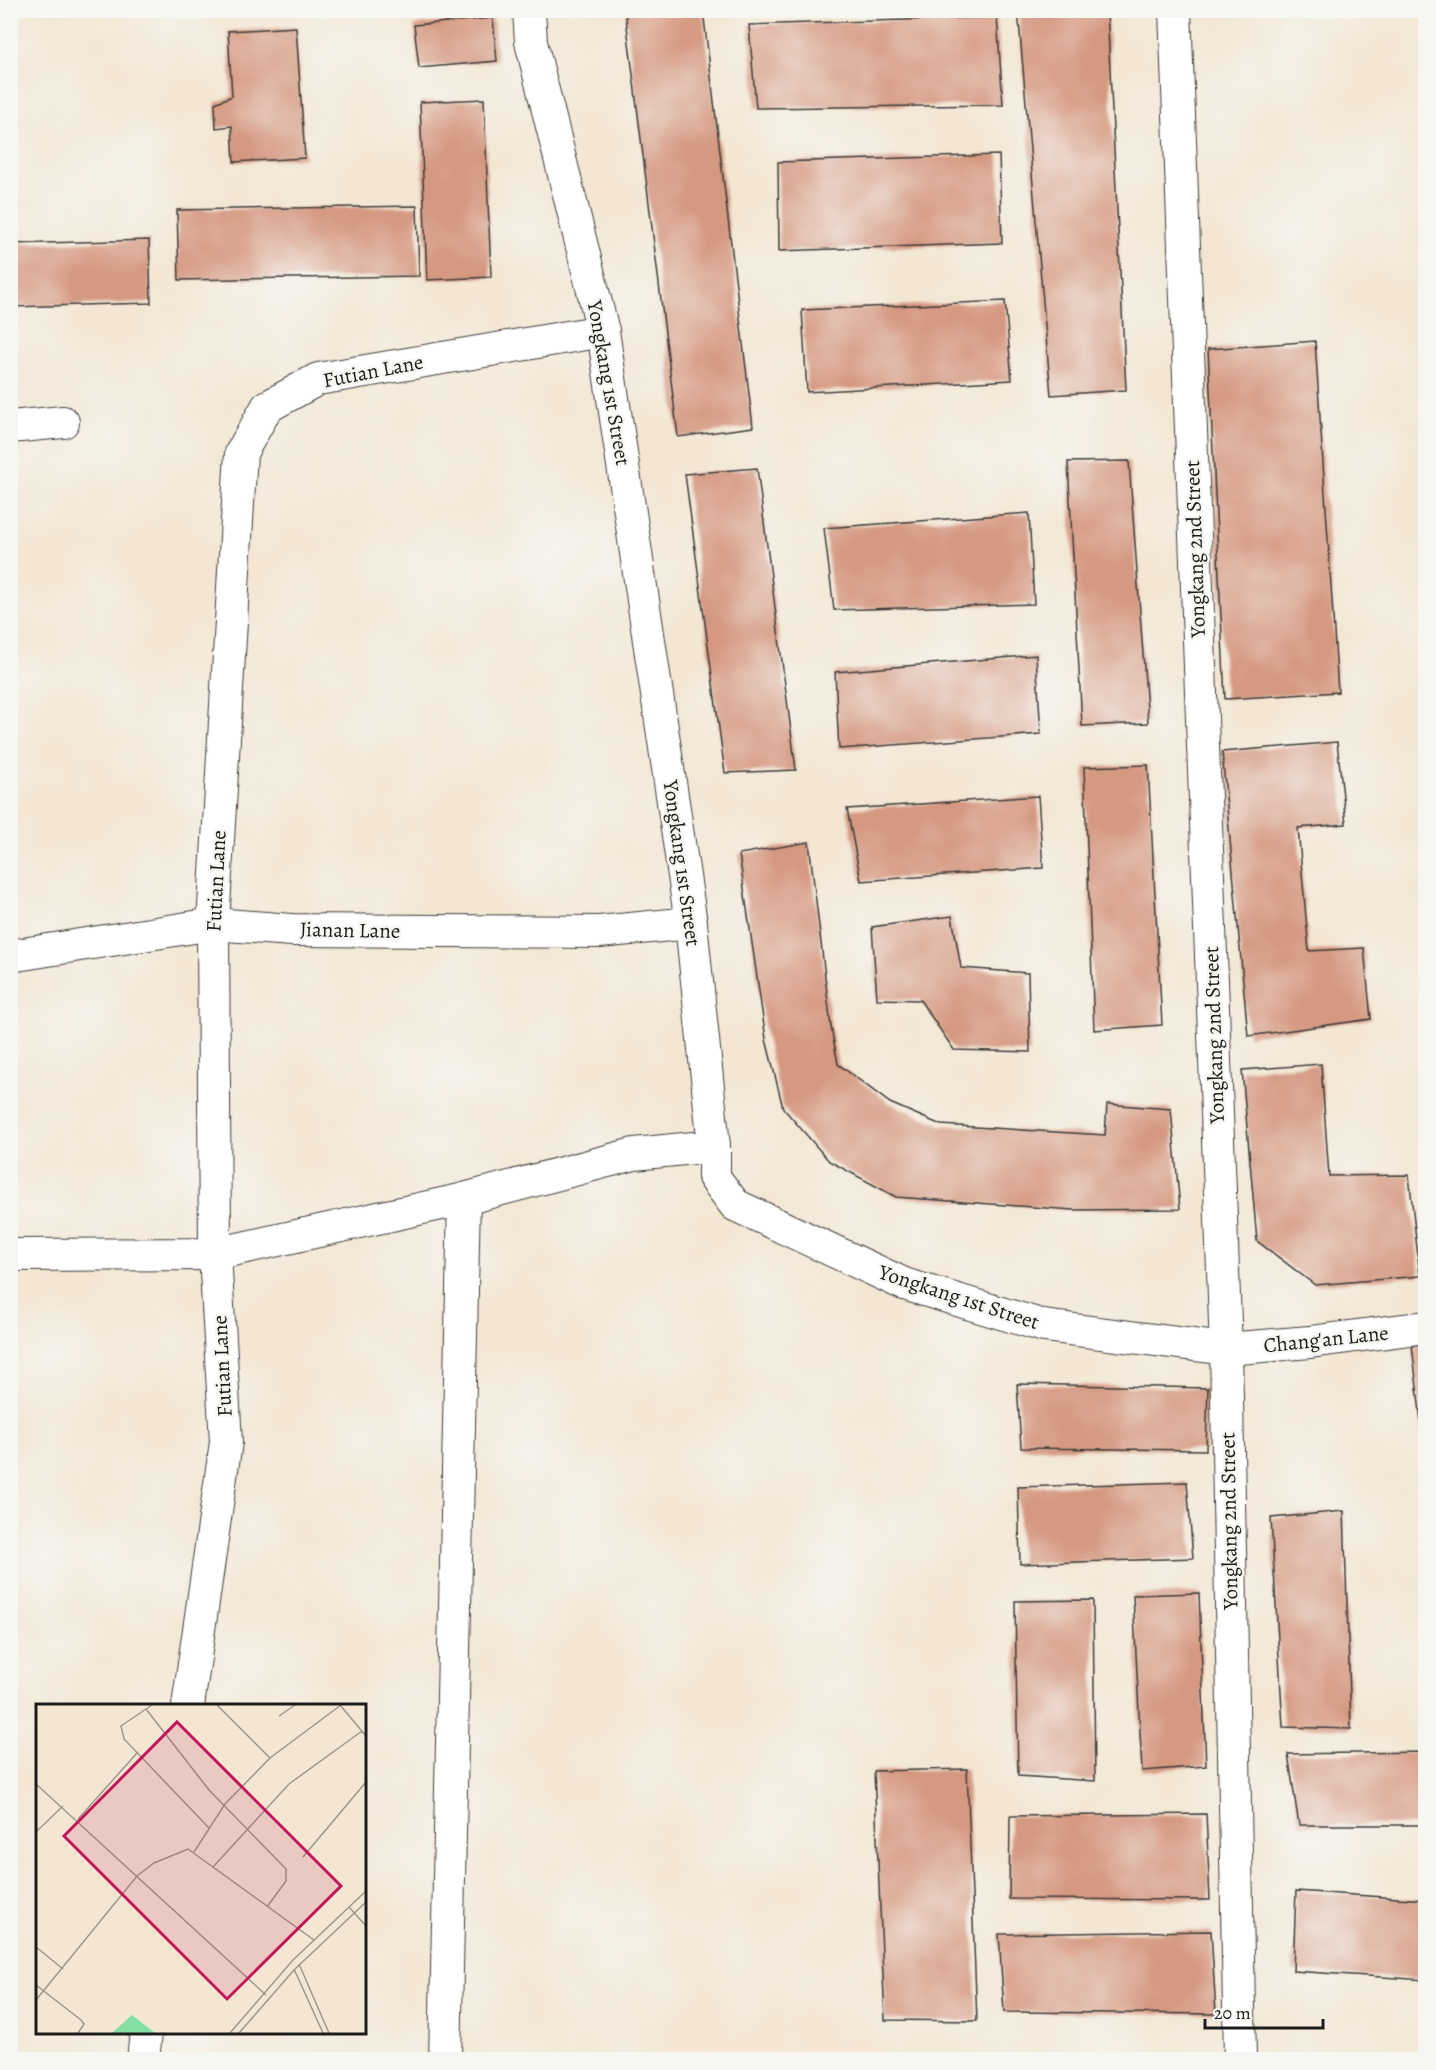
<svg xmlns="http://www.w3.org/2000/svg" width="1436" height="2070" font-family="Alegreya,serif">
<style>
.building{fill:#d59880}
.lines{fill:none;stroke-linecap:round;stroke-linejoin:round}
.minor-casing{stroke:#3c3a38;stroke-width:34}
.minor{stroke:#fff;stroke-width:32}
.labels{text-anchor:middle;stroke-width:5;stroke-linejoin:round;paint-order:stroke}
.street-label{font-size:21px;fill:#1c1c1c;stroke:#f6f6f2}
.inset-road{fill:none;stroke:#9d968a;stroke-width:1.5}
.view{fill:#c2185b;fill-opacity:0.15;stroke:#c2185b;stroke-width:3}
.inset-edge{fill:none;stroke:#1c1c1c;stroke-width:3}
</style>
<rect width="100%" height="100%" fill="#f6f6f2"/>
<filter id="ink" filterUnits="userSpaceOnUse"><feTurbulence type="fractalNoise" baseFrequency=".0167" numOctaves="2"/><feDisplacementMap in="SourceGraphic" scale="12" xChannelSelector="R" yChannelSelector="G"/><feConvolveMatrix kernelMatrix="1 2 1 2 8 2 1 2 1" color-interpolation-filters="sRGB"/></filter>
<filter id="wash" filterUnits="userSpaceOnUse"><feTurbulence type="fractalNoise" baseFrequency=".008" numOctaves="4" result="noise"/><feDisplacementMap in="SourceGraphic" scale="24" xChannelSelector="R" yChannelSelector="G"/><feGaussianBlur stdDeviation="1.35" result="paint"/><feColorMatrix in="noise" values="0 0 0 0 0 0 0 0 0 0 0 0 0 0 0 0 0 1.4 0 .05"/><feComposite in="paint" operator="in"/></filter>
<g filter="url(#wash)">
<rect width="100%" height="100%" fill="#f3e7d4"/>
<g id="blocks">
<!-- building -->
<g class="building">
<polygon points="625,10 703,10 753,427 678,437"/>
<polygon points="1018,10 1107,10 1126,390 1051,395"/>
<polygon points="997,17 1003,105 756,108 749,25"/>
<polygon points="493,18 497,61 419,68 414,25"/>
<polygon points="296,27 305,158 234,162 232,126 216,128 215,103 232,96 228,31"/>
<polygon points="484,99 491,277 427,280 420,102"/>
<polygon points="999,155 1002,243 779,251 778,162"/>
<polygon points="417,206 419,276 179,280 177,210"/>
<polygon points="149,240 151,303 10,307 10,244"/>
<polygon points="1005,301 1012,380 807,392 802,310"/>
<polygon points="1315,341 1338,692 1225,699 1208,349"/>
<polygon points="1129,461 1148,723 1082,726 1068,462"/>
<polygon points="757,468 796,770 725,773 685,474"/>
<polygon points="1029,513 1034,604 834,610 824,528"/>
<polygon points="1036,655 1041,734 839,749 835,672"/>
<polygon points="1337,742 1346,824 1298,828 1309,951 1364,948 1371,1019 1248,1036 1222,752"/>
<polygon points="1148,765 1162,1025 1094,1030 1084,767"/>
<polygon points="1038,796 1043,868 861,881 847,809"/>
<polygon points="809,842 831,1027 838,1064 890,1103 941,1125 1105,1135 1107,1104 1171,1109 1180,1209 1073,1210 896,1197 829,1161 783,1108 766,1039 739,854"/>
<polygon points="952,916 961,968 1028,973 1030,1052 954,1050 920,1000 877,999 872,927"/>
<polygon points="1321,1064 1329,1176 1409,1175 1420,1276 1315,1285 1257,1241 1242,1070"/>
<polygon points="1426,1344 1426,1446 1424,1447 1412,1345"/>
<polygon points="1017,1384 1208,1388 1206,1450 1021,1448"/>
<polygon points="1187,1482 1193,1558 1020,1564 1018,1487"/>
<polygon points="1344,1511 1351,1729 1283,1727 1271,1518"/>
<polygon points="1199,1593 1206,1766 1142,1771 1133,1595"/>
<polygon points="1093,1600 1095,1781 1018,1776 1015,1601"/>
<polygon points="1426,1752 1426,1825 1299,1825 1288,1754"/>
<polygon points="967,1769 977,2021 885,2020 874,1771"/>
<polygon points="1206,1814 1210,1900 1009,1899 1010,1816"/>
<polygon points="1296,1891 1426,1900 1426,1980 1293,1971"/>
<polygon points="1211,1931 1216,2014 1004,2012 999,1934"/>
</g>
</g>
</g>
<g filter="url(#ink)">
<use href="#blocks" fill-opacity="0" stroke="#3c3a38" stroke-width="1.5"/>
<g class="lines">
<!-- minor casing -->
<g class="minor-casing">
<g id="minor">
<polyline points="529,10 531,42 603,331 691,923 714,1146 714,1177 735,1205 904,1284 1044,1326 1226,1349 1310,1342 1426,1327"/>
<polyline points="1175,10 1226,1349 1240,2060"/>
<polyline points="10,427 63,422"/>
<polyline points="10,956 213,924 292,930 599,932 691,923"/>
<polyline points="10,1255 215,1254 464,1199 634,1154 714,1146"/>
<polyline points="188,1706 226,1442 215,1254 213,924 241,453 267,407 318,379 603,331"/>
<polyline points="143,2060 146,2032"/>
<polyline points="445,2060 464,1199"/>
</g>
</g>
<!-- minor -->
<use href="#minor" class="minor"/>
</g>
</g>
<g class="labels">
<!-- street labels -->
<g class="street-label">
<text transform="translate(373 371) rotate(-11)" y="7">Futian Lane</text>
<text transform="translate(609 383) rotate(80)" y="7">Yongkang 1st Street</text>
<text transform="translate(1195 549) rotate(-92)" y="7">Yongkang 2nd Street</text>
<text transform="translate(682 863) rotate(82)" y="7">Yongkang 1st Street</text>
<text transform="translate(216 881) rotate(-87)" y="7">Futian Lane</text>
<text transform="translate(350 930) rotate(1)" y="7">Jianan Lane</text>
<text transform="translate(1214 1035) rotate(-92)" y="7">Yongkang 2nd Street</text>
<text transform="translate(959 1297) rotate(18)" y="7">Yongkang 1st Street</text>
<text transform="translate(1326 1339) rotate(-6)" y="7">Chang'an Lane</text>
<text transform="translate(222 1366) rotate(-93)" y="7">Futian Lane</text>
<text transform="translate(1229 1521) rotate(-91)" y="7">Yongkang 2nd Street</text>
</g>
</g>
<!-- overview -->
<g transform="translate(36 1704)">
<rect width="330" height="330" fill="#f3e7d4"/>
<path d="M96,311l23,18h-43z" fill="#85dfa5"/>
<path class="inset-road" d="M116,1l-31,21 3,13 85,89M181,1l53,53M304,1l26,31M110,5l63,81 77,79v12l-19,26M243,12l16,-11M0,80l230,211M42,115l60,-67M0,128l27,-26M158,148l31,-48 45,-46 71,-53M267,153l63,-75M177,163l76,-83 73,-53M313,203l17,19M0,243l27,22M263,260l30,69M258,265l29,64M0,281l45,35 3,4 -6,9M0,296l101,-124 17,-13 34,-14 126,91M194,329l63,-73 73,-69M203,329l55,-63 72,-68"/>
<path class="view" d="M141,18l164,164 -114,113 -163,-163z"/>
<rect width="330" height="330" class="inset-edge"/>
</g>
<!-- margin -->
<rect width="1436" height="2070" fill="none" stroke="#f6f6f2" stroke-width="36"/>
<!-- scale -->
<path d="M1205 2019v9h118v-9" fill="none" stroke="#1c1c1c" stroke-width="3"/>
<text x="1214" y="2019" font-size="18" fill="#1c1c1c" stroke="#f6f6f2" stroke-width="4.5" paint-order="stroke">20 m</text>
</svg>
